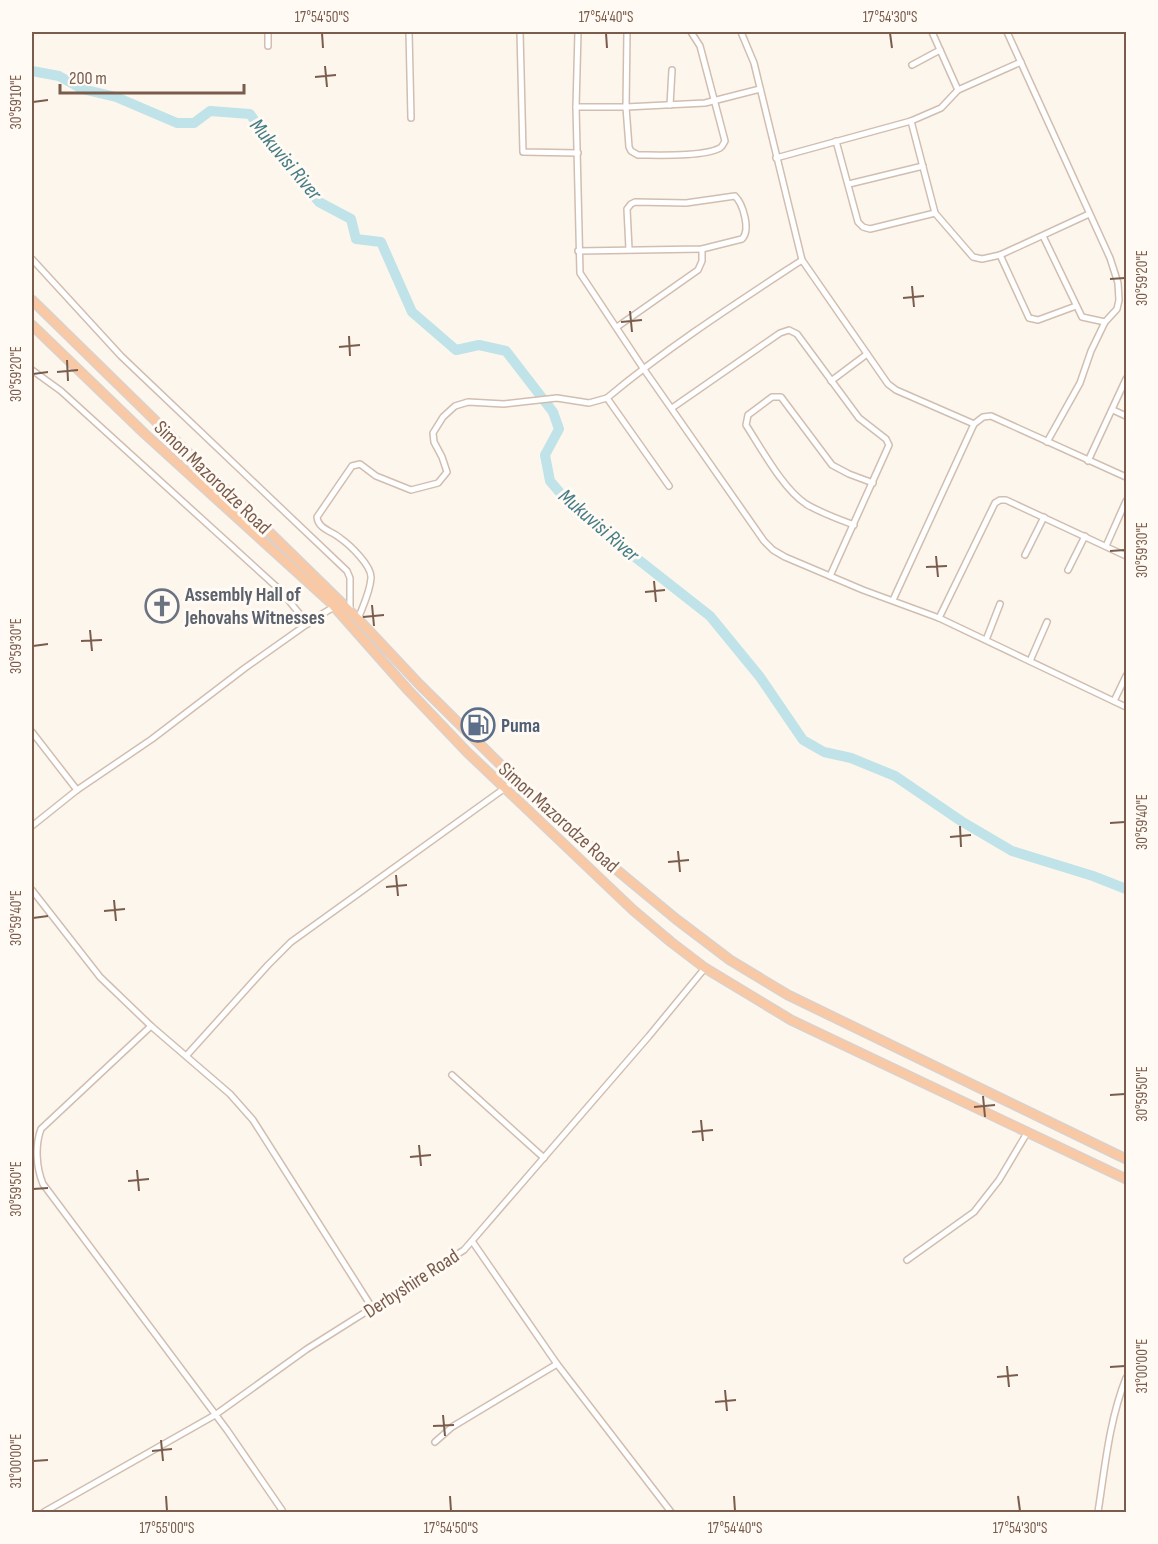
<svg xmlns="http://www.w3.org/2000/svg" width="1158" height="1544" font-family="'Sofia Sans Condensed',sans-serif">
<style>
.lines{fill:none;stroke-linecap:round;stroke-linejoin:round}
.river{stroke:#bfe3e8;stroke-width:10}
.minor-casing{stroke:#d1beb0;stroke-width:8}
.trunk-casing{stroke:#dad1cd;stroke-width:11}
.minor{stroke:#fff;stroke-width:5}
.trunk{stroke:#f9c8a4;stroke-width:8}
.ticks{fill:none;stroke:#7a5c4d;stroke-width:2}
.labels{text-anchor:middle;stroke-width:6;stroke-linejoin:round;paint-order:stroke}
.street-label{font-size:20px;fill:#7a5c4d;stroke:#fffaf3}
.worship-label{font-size:20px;font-weight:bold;fill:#5b616d;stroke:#fffaf3;text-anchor:start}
.service-label{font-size:20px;font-weight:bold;fill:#4e5e75;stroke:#fffaf3;text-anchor:start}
.water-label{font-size:21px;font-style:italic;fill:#437c86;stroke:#fffaf3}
.neatline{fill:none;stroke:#7a5c4d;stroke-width:2}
.ticks-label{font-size:15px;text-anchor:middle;fill:#7a5c4d}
</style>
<rect width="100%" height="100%" fill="#fdf6ec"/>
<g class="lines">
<!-- river -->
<polyline class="river" points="32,71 59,76 82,89 116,97 177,123 194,123 210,111 250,114 279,156 319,202 351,219 356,239 381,242 412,312 456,350 479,345 506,351 553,412 559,429 545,455 550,481 574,509 710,616 760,677 803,740 824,752 851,758 895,776 961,821 1012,851 1093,876 1126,889"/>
<!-- minor casing -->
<g class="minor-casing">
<g id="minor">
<polyline points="268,32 268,46"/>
<polyline points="409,32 411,118"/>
<polyline points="520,32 523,152 578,153"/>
<polyline points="578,32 576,107 580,273 643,368 764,541 773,550 785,557 863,590 939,618 1126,707"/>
<path d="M627,32l-1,75 3,40 2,4 7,4c20,0 65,2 82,-7 3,-2 3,-4 5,-7l-25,-95 -9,-14"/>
<polyline points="741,32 754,63 802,260 888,384 896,390 974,424"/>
<polyline points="932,32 958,90"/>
<polyline points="1007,32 1110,258 1118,283 1119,300 1117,309 1105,322 1091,351 1080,383 1047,442"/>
<polyline points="912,65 940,50"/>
<polyline points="670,105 672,70"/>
<polyline points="576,107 626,107 705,103 760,89"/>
<polyline points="911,121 935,213 973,257 982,259 1000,255 1089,214"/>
<polyline points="836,141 858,222 863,227 870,229 935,213"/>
<polyline points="776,158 911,121 941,108 958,90 1021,62"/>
<polyline points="849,184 923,166"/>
<polyline points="1043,236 1082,317 1105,322"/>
<path d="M578,251l124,-2 40,-10c9,-9 1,-35 -7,-43l-49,7 -51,-1 -4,2 -4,5 2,40"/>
<polyline points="1000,255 1029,318 1038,320 1076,306"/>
<polyline points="32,259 121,356 347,571 350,578 350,611"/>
<polyline points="617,327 698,270 702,261 702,249"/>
<polyline points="32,370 61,391 280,590 308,624"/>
<polyline points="831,381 867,354"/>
<polyline points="672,408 780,333 789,330 797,334 859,418 886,439 889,445 830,576"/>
<polyline points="1113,410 1126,416"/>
<polyline points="1088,461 1126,379"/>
<path d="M669,486l-62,-88c61,-51 128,-94 195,-138"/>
<path d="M854,525c-16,-6 -33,-12 -48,-21 -23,-15 -45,-56 -60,-79l2,-10 24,-18h9l51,68 17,9 24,9"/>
<polyline points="1106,546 1126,501"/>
<polyline points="1025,555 1044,517"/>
<polyline points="1068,570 1085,536"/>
<polyline points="893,600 974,424 983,417 991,416 1126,477"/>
<polyline points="939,618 995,503 1000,500 1006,500 1126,556"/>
<path d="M358,619c5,-13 12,-27 13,-41 1,-12 -21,-33 -31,-40 -8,-7 -22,-9 -23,-21l35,-51 8,-2 16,12 35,14 27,-7 9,-11 -5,-15 -8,-15 -1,-9 10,-16 12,-11 13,-4 36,2 53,-6 32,5 18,-5"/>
<polyline points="986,640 1000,604"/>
<polyline points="1030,661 1047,622"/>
<polyline points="1114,701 1126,676"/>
<polyline points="32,732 77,790"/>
<polyline points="32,826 77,790 152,739 245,668 317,617 334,607"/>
<polyline points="32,890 100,977 151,1026 230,1094 253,1120 373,1309"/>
<path d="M151,1026l-110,103c-6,16 -5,38 2,55l184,246 55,80"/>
<polyline points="187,1055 268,965 291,942 516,780"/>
<polyline points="452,1075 544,1158"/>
<polyline points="472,1241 557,1364 671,1512"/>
<polyline points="907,1260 974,1212 999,1180 1027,1133"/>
<polyline points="435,1442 452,1427 557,1364"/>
<polyline points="44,1512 215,1415 307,1349 464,1250 649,1036 705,968"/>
<path d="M1098,1512c7,-45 11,-91 28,-134"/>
</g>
</g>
<!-- trunk casing -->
<g class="trunk-casing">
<g id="trunk">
<polyline points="32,300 358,619 419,684 516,780 612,866 676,919 730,960 788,995 1126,1159"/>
<polyline points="32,325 145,434 331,603 408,690 467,752 633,910 671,942 705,968 791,1020 1126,1179"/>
</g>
</g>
<!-- minor -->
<use href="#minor" class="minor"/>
<!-- trunk -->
<use href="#trunk" class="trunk"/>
</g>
<!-- ticks -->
<path class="ticks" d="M322,33l1,15M606,33l1,15M890,33l2,15M325,66l2,21M315,77l21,-2M33,102l15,-2M1110,279l15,-1M912,286l2,21M903,298l21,-2M630,311l2,21M621,322l21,-2M349,336l1,20M339,347l21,-2M67,360l1,21M57,372l21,-2M33,374l15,-2M1110,551l15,-1M936,556l2,21M926,567l21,-1M654,581l2,21M645,592l20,-2M372,605l2,21M363,617l21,-2M90,630l2,21M81,641l21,-1M33,646l15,-2M1110,823l15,-1M960,826l1,21M950,837l21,-2M678,851l2,21M668,862l21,-2M396,875l2,21M386,887l21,-2M114,900l2,21M104,911l21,-2M33,918l15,-2M1110,1095l15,-1M983,1096l2,21M974,1107l21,-2M701,1120l2,21M692,1132l21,-2M419,1145l2,21M410,1157l21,-2M137,1170l2,21M128,1181l21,-2M33,1189l15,-1M1007,1366l2,21M1110,1367l15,-1M997,1377l21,-2M725,1390l2,21M715,1402l21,-2M443,1415l2,21M433,1426l21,-1M161,1440l2,21M152,1451l20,-2M33,1461l15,-1M166,1496l1,15M450,1496l1,15M734,1496l1,15M1018,1496l2,15"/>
<!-- icons -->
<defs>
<g id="church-ring" transform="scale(1.725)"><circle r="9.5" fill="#fffaf3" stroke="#6b7280" stroke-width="1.5"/><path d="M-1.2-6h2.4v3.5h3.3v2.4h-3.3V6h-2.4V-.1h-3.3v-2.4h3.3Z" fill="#6b7280"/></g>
<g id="fuel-ring" transform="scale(1.725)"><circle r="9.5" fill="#fffaf3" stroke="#5c6f8a" stroke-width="1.5"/><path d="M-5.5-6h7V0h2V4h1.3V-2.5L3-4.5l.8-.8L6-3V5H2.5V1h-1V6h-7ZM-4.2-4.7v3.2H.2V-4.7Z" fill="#5c6f8a"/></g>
</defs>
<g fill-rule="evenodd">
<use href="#church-ring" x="162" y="606"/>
<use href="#fuel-ring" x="478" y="725"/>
</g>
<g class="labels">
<!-- street labels -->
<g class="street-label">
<text transform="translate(213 477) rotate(44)" y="7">Simon Mazorodze Road</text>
<text transform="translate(559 817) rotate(42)" y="7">Simon Mazorodze Road</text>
<text transform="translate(411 1283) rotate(-33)" y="7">Derbyshire Road</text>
</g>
<!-- worship labels -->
<g class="worship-label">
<text x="185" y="601">Assembly Hall of<tspan x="185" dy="23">Jehovahs Witnesses</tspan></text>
</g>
<!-- service labels -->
<g class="service-label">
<text x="501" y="732">Puma</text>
</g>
<!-- water labels -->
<g class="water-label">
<text transform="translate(286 159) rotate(50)" y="7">Mukuvisi River</text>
<text transform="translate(599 525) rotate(41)" y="7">Mukuvisi River</text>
</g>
</g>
<!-- border -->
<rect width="1158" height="1544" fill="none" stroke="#fffaf3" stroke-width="66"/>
<!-- scale -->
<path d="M60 84v9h184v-9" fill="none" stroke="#7a5c4d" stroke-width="3"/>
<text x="69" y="84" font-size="18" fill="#7a5c4d" stroke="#fffaf3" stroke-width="4.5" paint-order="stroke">200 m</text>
<rect x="33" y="33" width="1092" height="1478" class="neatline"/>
<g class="ticks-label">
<text x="322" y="22">17°54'50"S</text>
<text x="606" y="22">17°54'40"S</text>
<text x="890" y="22">17°54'30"S</text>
<text transform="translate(16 102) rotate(-90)" y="5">30°59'10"E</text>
<text transform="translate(1142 278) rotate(-90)" y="5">30°59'20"E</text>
<text transform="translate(16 374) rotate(-90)" y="5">30°59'20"E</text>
<text transform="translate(1142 550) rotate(-90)" y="5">30°59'30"E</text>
<text transform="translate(16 646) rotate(-90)" y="5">30°59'30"E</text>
<text transform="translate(1142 822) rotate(-90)" y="5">30°59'40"E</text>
<text transform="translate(16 918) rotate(-90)" y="5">30°59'40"E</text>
<text transform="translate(1142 1094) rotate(-90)" y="5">30°59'50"E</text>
<text transform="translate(16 1189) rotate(-90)" y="5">30°59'50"E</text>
<text transform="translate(1142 1366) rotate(-90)" y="5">31°00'00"E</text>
<text transform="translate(16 1461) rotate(-90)" y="5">31°00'00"E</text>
<text x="167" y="1533">17°55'00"S</text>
<text x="451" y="1533">17°54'50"S</text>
<text x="735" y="1533">17°54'40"S</text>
<text x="1020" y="1533">17°54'30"S</text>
</g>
</svg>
